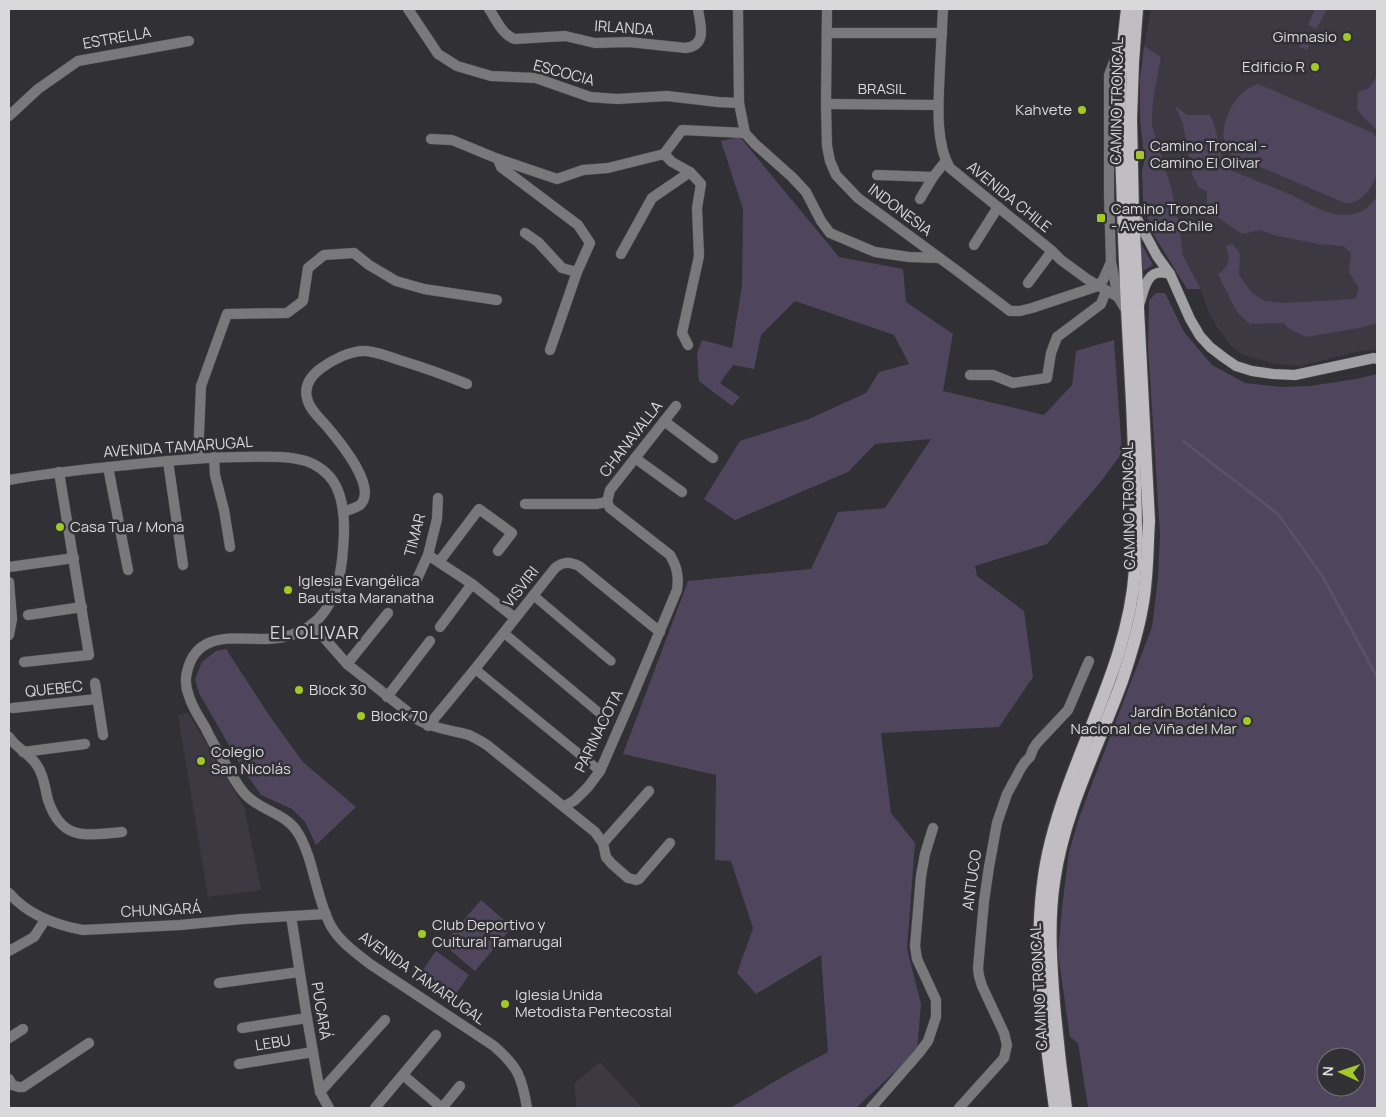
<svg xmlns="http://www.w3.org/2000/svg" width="1386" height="1117" font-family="Manrope,sans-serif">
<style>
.built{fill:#3d3943}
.green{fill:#4f465d;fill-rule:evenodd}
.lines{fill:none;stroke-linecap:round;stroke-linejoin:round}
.stream{stroke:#595263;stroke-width:3}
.pedestrian-casing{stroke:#4c4b4f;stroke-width:10}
.minor-casing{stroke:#4c4b4f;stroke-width:11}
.tertiary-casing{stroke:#4c4b4f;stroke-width:11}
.secondary-casing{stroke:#4c4b4f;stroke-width:11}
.primary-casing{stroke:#4c4b4f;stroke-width:14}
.pedestrian{stroke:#79787a;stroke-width:9}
.minor{stroke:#79787a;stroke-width:10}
.tertiary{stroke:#79787a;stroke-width:10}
.secondary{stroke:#a1a0a3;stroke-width:10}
.primary{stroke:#c0bec3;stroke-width:12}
.poi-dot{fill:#a4c824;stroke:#313034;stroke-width:2}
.labels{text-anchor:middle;stroke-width:5;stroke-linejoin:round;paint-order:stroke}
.street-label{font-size:15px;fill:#d9d8db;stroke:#313034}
.poi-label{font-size:15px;fill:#d9d8db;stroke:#313034;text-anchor:start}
.quarter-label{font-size:18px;letter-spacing:1px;fill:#d9d8db;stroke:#313034}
</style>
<rect width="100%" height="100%" fill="#313034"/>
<!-- built -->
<g class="built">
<polygon points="1151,9 1377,9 1377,350 1359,351 1301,366 1276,364 1243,355 1231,346 1215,324 1209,313 1201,289 1183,256 1180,229 1171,187 1152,125 1153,100 1161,57 1144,46"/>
<polygon points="188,713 244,807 261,890 208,897 178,715"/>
<polygon points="600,1062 642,1108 577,1108 574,1084"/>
</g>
<!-- green -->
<g class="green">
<polygon points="1315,9 1327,9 1316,29 1308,25"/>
<polygon points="1304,35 1312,38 1307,50 1299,47"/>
<polygon points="1144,46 1161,57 1153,100 1152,125 1171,187 1180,229 1183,256 1201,289 1187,289 1152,232 1143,203 1142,171 1144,162 1143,147 1140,119 1140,80"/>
<polygon points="1377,76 1377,130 1363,117 1357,109 1358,92 1369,88"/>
<path d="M1258,84l115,49c1,1 4,6 4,7 1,5 1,32 -1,36 -4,13 -17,29 -31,27l-115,-49c-3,-4 -5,-9 -6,-14 -3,-22 13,-50 34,-56z"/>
<path d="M1175,106l12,9h23c8,16 9,35 15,53 21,9 43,17 64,26 18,8 37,22 57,21 14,-1 24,-7 31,-19v127l-13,4 -58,10 -17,-8 -5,-6 -34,1 -13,-12 -19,-38c12,-8 13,-15 8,-28l7,-2 7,10 -1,21 14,19 12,7 19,2 71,-4 4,-11 -10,-16 2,-19 -7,-7 -25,-2 -45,-9 -14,-5 -18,4 -12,-8 -11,-8 -13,-2 1,-25 -8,-3 -7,-14 -9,-50z"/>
<polygon points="740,137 839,257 903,269 906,302 953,334 943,391 1044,415 1072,385 1076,351 1114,340 1122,453 1099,484 1047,544 975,566 977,576 1024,611 1033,677 999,727 881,733 891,813 915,843 907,949 921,1004 917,1051 856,1108 730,1108 796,1069 828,1052 821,955 756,994 737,973 753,928 731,861 715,860 716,775 623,754 688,581 811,569 838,512 885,508 931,439 875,444 848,472 735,520 704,499 740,441 809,419 866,393 879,372 909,364 894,335 795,301 761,335 754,369 733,365 720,383 740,397 732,406 699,381 697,353 702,340 732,348 742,286 743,209 721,141"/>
<polygon points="1141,243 1153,265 1143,271"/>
<path d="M1156,293h9l19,39 28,33 33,18 37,4 28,-1 46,-7 21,-5v734h-289l-10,-65 -8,-6 -12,-83 4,-46 7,-56 11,-37 72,-188 6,-49 2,-44 -12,-188 1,-46zM1326,1057h30v30h-30z"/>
<polygon points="226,649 271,718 303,762 356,807 316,845 305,822 292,809 261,795 242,768 199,693 195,679 202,662 216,651"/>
<polygon points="481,900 512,927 475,971 443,944"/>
<polygon points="436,951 469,975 455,995 422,971"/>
</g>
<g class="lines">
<!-- stream -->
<polyline class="stream" points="1183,441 1278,514 1323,577 1377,677"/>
<!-- pedestrian casing -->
<g class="pedestrian-casing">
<g id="pedestrian">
<polyline points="533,595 611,661"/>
<polyline points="504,633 603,716"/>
<polyline points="475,669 600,771"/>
</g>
</g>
<!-- minor casing -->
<g class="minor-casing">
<g id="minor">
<polyline points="408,9 438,54 457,66 491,76 536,78 590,97 617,99 667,96 718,102 739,103"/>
<path d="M489,9c7,10 14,27 26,30l50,-3 30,7 34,-1 57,6c22,-3 14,-24 12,-39"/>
<polyline points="738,9 739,103 745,133 755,144 792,177 806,192 821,221 830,233 875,252 909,257 939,258"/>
<polyline points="827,9 826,104 827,146 830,161 836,175 858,198 956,270 1010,311 1020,311 1032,308 1098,286"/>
<path d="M943,9c-1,19 -2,38 -3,57 -1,30 -6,76 10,102l102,83 9,9 26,19 31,18 9,15"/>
<polyline points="827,33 942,33"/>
<polyline points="826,104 938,105"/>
<polyline points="9,116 38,89 78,61 189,41"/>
<polyline points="431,139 452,140 498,159"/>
<polyline points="664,154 682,130 745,133"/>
<polyline points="877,175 933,177"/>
<polyline points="920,199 933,177 945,162"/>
<polyline points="525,233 538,242 562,268 577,272"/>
<polyline points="974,245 998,207"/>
<polyline points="621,254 652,198 690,172"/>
<polyline points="1028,283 1052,251"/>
<polyline points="1098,286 1103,280 1111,262"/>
<polyline points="1118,297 1111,262 1109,196 1109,75 1120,46"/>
<polyline points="550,350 577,272 590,243 578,225 501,167 498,159 557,179 583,170 608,168 664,154 672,162 690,172 701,184 697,208 699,256 682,333 688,345"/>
<polyline points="970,375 993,375 1013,383 1047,378 1051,353 1057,337 1101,304 1106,291"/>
<polyline points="664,421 713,458"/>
<polyline points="214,457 215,475 224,510 230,547"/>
<polyline points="198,458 201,386 227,314 287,313 303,301 308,268 324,255 354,253 369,265 396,281 424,289 497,300"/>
<polyline points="635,458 682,492"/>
<polyline points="168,461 183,565"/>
<polyline points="108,467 128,570"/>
<polyline points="525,504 596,504 607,502"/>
<path d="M343,512c5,-2 13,-4 17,-7 18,-17 -20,-63 -31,-76 -7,-9 -20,-19 -22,-31 -3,-12 4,-22 13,-29 12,-9 31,-19 46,-18 11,1 22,5 33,9 23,7 46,15 68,24"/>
<polyline points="428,555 472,584 515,618"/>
<polyline points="439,562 479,509 512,533 498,551"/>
<polyline points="9,567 74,558"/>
<polyline points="417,579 428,555 437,519 438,498"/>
<polyline points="9,582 12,619 9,635"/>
<polyline points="28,615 82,607"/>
<path d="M312,624l35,40 71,56c16,9 34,10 51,15 6,3 12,6 18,10l108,87 8,11 3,14 6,7 16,14 8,2 3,-1 31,-36"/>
<polyline points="440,627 472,584"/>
<polyline points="24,662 89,655 59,472"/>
<polyline points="347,664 388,613"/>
<polyline points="95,683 103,735"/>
<polyline points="387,697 430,641"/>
<polyline points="13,708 97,699"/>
<path d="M428,726l47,-57 80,-101c8,-7 15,-6 24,-2l81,66"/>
<path d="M9,737c8,12 22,17 29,30 6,9 7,22 10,33 14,42 38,35 74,32"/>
<polyline points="23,752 85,744"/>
<path d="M565,806l10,-6 13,-13 12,-16 31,-71 46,-110c2,-14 0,-23 -7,-35l-60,-47 -3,-6 3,-12 66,-84"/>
<polyline points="603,843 649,791"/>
<path d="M9,893c19,22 46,32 74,37l97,-5 63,-6 83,-5"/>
<polyline points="291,916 307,1018 320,1092 329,1108"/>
<polyline points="9,951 34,937 45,920"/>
<polyline points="219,983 299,972"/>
<polyline points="242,1028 307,1018"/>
<polyline points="9,1038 23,1029"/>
<polyline points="239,1064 313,1052"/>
<polyline points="403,1075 442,1108 460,1086"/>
<polyline points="9,1079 12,1085 19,1087 23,1087 89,1043"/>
<polyline points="320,1092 385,1020"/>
<polyline points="375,1108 436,1035"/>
<polyline points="871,1108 919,1053 928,1041 936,1017 936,1000 917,959 915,946 921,876 925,854 933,828"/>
<polyline points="959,1108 1004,1058 1007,1045 1004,1033 982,986 979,976 978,968 984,901 989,867 997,823 1007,794 1021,768 1025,762 1030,757 1033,749 1037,743 1068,710 1089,661"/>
</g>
</g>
<!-- tertiary casing -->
<g class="tertiary-casing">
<path id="tertiary" d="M9,480c39,-7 79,-11 118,-15 38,-4 76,-8 114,-8 21,0 44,-2 65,4 10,3 21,11 27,20 12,18 12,47 10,68 -3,50 -22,89 -78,90 -31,0 -69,-8 -78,33 -2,8 -1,17 2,24 3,11 10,21 16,31 7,15 16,29 24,43 5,9 10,18 17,25 15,16 40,18 52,38 16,26 18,66 33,93 9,16 25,27 39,38l124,82c24,21 28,31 33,62"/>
</g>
<!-- secondary casing -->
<g class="secondary-casing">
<g id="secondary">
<polyline points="1135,215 1157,256 1170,274 1190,319 1200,336 1210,347 1223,357 1236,366 1252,371 1273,374 1295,375 1374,358 1377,359"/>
<path d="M1139,305c4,-10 6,-29 18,-32 4,-1 9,0 13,1"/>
</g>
</g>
<!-- primary casing -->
<g class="primary-casing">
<g id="primary">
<path d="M1055,1108c-12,-86 -26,-182 -4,-267 23,-92 78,-176 84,-272 2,-28 1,-56 0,-84 -1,-34 -2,-67 -4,-101 -4,-69 -7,-138 -9,-207 -1,-30 -3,-60 -2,-90 1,-26 4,-52 7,-78"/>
<path d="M1066,1108c-5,-35 -9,-70 -12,-105 -3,-40 -6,-81 0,-121 10,-71 44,-135 68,-201 8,-24 16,-49 20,-73 6,-29 5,-59 7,-87l-16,-309 -2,-93 2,-57 4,-53"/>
</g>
</g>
<!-- pedestrian -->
<use href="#pedestrian" class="pedestrian"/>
<!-- minor -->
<use href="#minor" class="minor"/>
<!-- tertiary -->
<use href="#tertiary" class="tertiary"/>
<!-- secondary -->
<use href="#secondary" class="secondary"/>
<!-- primary -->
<use href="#primary" class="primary"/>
</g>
<!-- markers -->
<g class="poi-dot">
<circle cx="1347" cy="37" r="5"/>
<circle cx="1315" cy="67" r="5"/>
<circle cx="1082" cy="110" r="5"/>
<rect x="1135" y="150" width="10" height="10" rx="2.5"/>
<rect x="1096" y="213" width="10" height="10" rx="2.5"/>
<circle cx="60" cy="527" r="5"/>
<circle cx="288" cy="590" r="5"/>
<circle cx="299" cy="690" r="5"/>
<circle cx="361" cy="716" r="5"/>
<circle cx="1247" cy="721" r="5"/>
<circle cx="201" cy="761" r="5"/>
<circle cx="422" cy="934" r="5"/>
<circle cx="505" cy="1004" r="5"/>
</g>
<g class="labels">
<!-- street labels -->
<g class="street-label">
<text transform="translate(624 28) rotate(4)" y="5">IRLANDA</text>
<text transform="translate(117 38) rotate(-10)" y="5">ESTRELLA</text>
<text transform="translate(564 73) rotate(15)" y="5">ESCOCIA</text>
<text x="882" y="94">BRASIL</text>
<text transform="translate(1117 101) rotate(-89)" y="5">CAMINO TRONCAL</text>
<text transform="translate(1009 197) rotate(39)" y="5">AVENIDA CHILE</text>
<text transform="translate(900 210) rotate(37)" y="5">INDONESIA</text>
<text transform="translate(631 439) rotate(-52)" y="5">CHANAVALLA</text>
<text transform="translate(178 447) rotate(-4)" y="5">AVENIDA TAMARUGAL</text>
<text transform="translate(1129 506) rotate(-91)" y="5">CAMINO TRONCAL</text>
<text transform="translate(415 535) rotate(-75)" y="5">TIMAR</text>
<text transform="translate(521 587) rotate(-52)" y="5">VISVIRI</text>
<text transform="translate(54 689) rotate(-6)" y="5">QUEBEC</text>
<text transform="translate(599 731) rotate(-64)" y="5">PARINACOTA</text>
<text transform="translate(972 880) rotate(-82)" y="5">ANTUCO</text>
<text transform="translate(161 910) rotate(-3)" y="5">CHUNGARÁ</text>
<text transform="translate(422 978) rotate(35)" y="5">AVENIDA TAMARUGAL</text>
<text transform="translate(1039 987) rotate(-93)" y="5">CAMINO TRONCAL</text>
<text transform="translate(321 1011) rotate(81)" y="5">PUCARÁ</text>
<text transform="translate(273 1043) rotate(-9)" y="5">LEBU</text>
</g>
<!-- poi labels -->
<g class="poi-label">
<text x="1337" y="42" text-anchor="end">Gimnasio</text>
<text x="1305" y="72" text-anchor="end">Edificio R</text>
<text x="1072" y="115" text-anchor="end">Kahvete</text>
<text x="1150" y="151">Camino Troncal -<tspan x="1150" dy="17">Camino El Olivar</tspan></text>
<text x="1111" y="214">Camino Troncal<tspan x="1111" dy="17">- Avenida Chile</tspan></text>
<text x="70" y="532">Casa Tua / Mona</text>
<text x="298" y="586">Iglesia Evangélica<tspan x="298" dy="17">Bautista Maranatha</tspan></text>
<text x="309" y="695">Block 30</text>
<text x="1237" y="717" text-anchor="end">Jardín Botánico<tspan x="1237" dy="17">Nacional de Viña del Mar</tspan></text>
<text x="371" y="721">Block 70</text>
<text x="211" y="757">Colegio<tspan x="211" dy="17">San Nicolás</tspan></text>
<text x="432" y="930">Club Deportivo y<tspan x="432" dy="17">Cultural Tamarugal</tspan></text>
<text x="515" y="1000">Iglesia Unida<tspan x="515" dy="17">Metodista Pentecostal</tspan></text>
</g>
<!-- quarter labels -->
<g class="quarter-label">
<text x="315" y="639">EL OLIVAR</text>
</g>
</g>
<!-- border -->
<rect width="1386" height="1117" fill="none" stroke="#d9d8db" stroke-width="20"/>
<!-- north arrow -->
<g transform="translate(1341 1072) rotate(273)"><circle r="24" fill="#313034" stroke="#747377"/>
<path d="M0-4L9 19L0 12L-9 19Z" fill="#a4c824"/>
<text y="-8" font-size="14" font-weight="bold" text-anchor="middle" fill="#d9d8db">N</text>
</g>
</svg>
